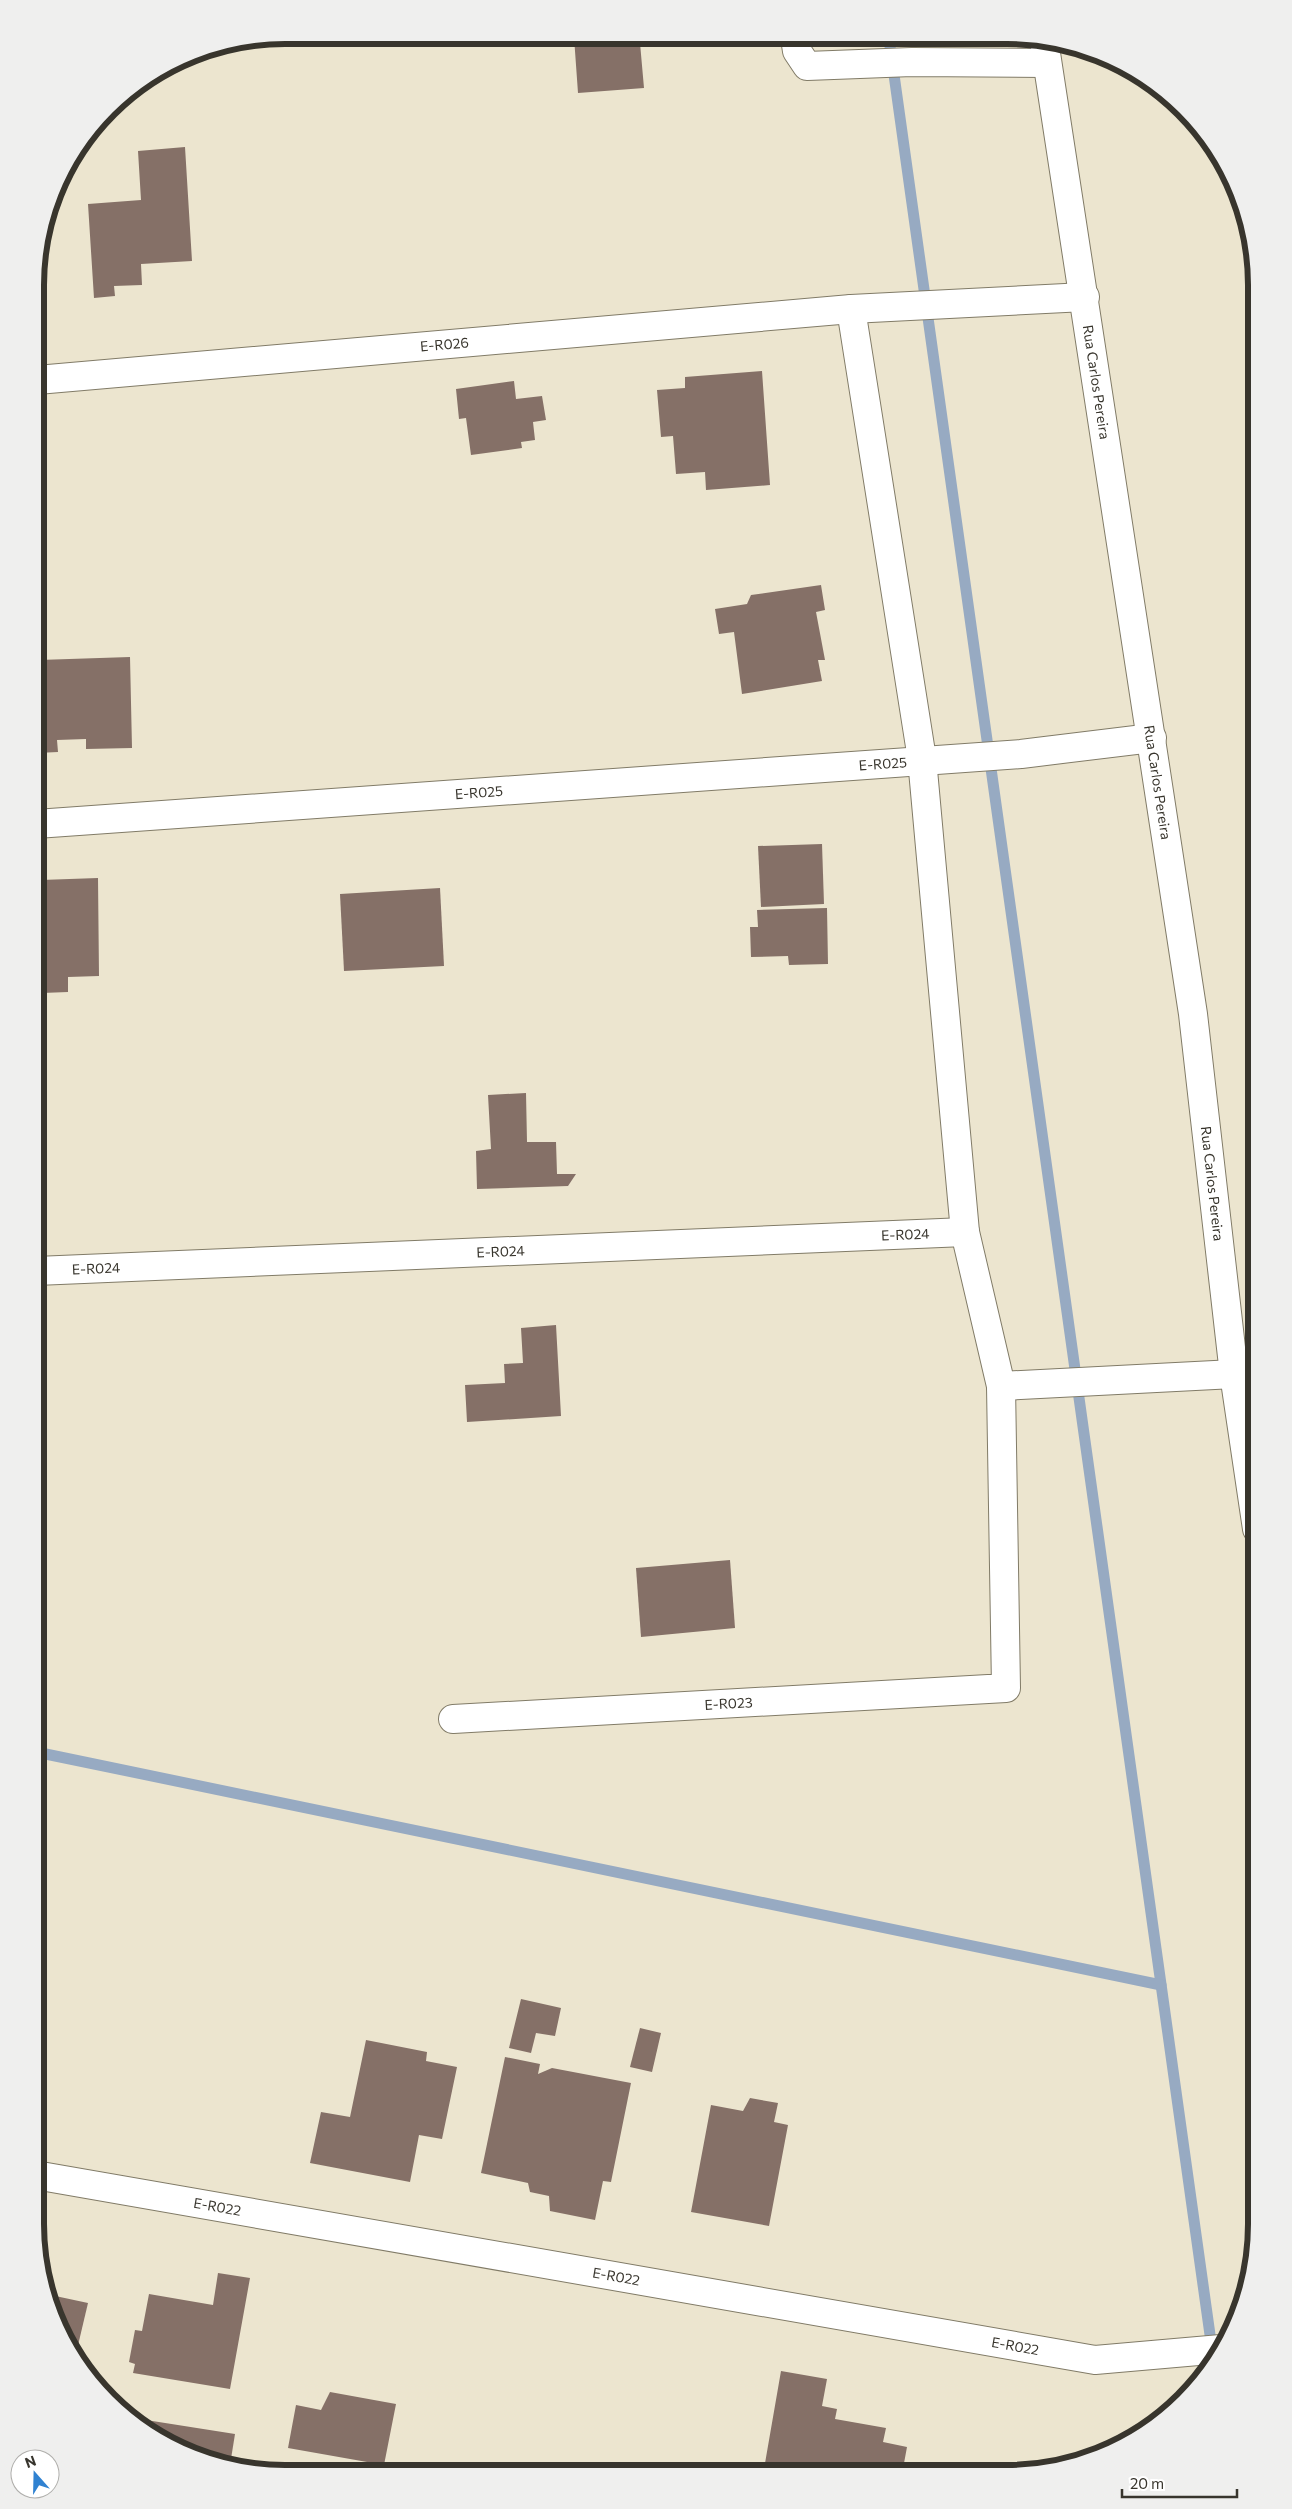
<svg xmlns="http://www.w3.org/2000/svg" width="1292" height="2509" font-family="Commissioner,sans-serif">
<style>
.lines{fill:none;stroke-linecap:round;stroke-linejoin:round}
.stream{stroke:#97aac2;stroke-width:11}
.building{fill:#857067}
.minor-casing{stroke:#817b67;stroke-width:30}
.tertiary-casing{stroke:#817b67;stroke-width:30}
.minor{stroke:#fff;stroke-width:28}
.tertiary{stroke:#fff;stroke-width:28}
.labels{text-anchor:middle;stroke-width:5;stroke-linejoin:round;paint-order:stroke}
.street-label{font-size:14px;fill:#38352d;stroke:#fff}
.rim{fill:none;stroke:#38352d;stroke-width:6}
</style>
<rect width="100%" height="100%" fill="#ece5cf"/>
<g class="lines">
<!-- stream -->
<g class="stream">
<polyline points="889,39 1212,2349"/>
<polyline points="36,1752 1161,1985"/>
</g>
</g>
<!-- building -->
<g class="building">
<polygon points="574,37 616,37 617,46 640,43 644,88 578,93"/>
<polygon points="185,147 192,261 141,264 142,285 114,286 115,296 94,298 88,204 141,200 138,151"/>
<polygon points="762,371 770,485 706,490 705,472 676,474 673,436 661,437 657,390 685,388 685,377"/>
<polygon points="514,381 516,399 542,396 546,420 533,422 535,440 521,442 522,448 471,455 466,418 459,419 456,389"/>
<polygon points="821,585 825,610 816,612 825,660 818,660 822,681 742,694 734,632 719,634 715,609 747,604 751,595"/>
<polygon points="130,657 132,748 86,749 86,739 57,740 58,752 37,753 37,709 41,709 39,660"/>
<polygon points="822,844 824,904 761,907 758,846"/>
<polygon points="98,878 99,976 68,977 68,992 42,993 41,880"/>
<polygon points="440,888 444,966 344,971 340,894"/>
<polygon points="827,908 828,964 789,965 788,956 751,957 750,927 758,927 757,910"/>
<polygon points="526,1093 527,1142 556,1142 557,1174 576,1174 568,1186 477,1189 476,1151 491,1149 488,1095"/>
<polygon points="556,1325 561,1416 467,1422 465,1385 505,1383 504,1364 523,1363 521,1328"/>
<polygon points="730,1560 735,1628 641,1637 636,1568"/>
<polygon points="521,1999 561,2008 555,2036 536,2033 531,2053 509,2048"/>
<polygon points="640,2028 661,2033 652,2072 630,2067"/>
<polygon points="366,2040 427,2052 426,2061 457,2067 442,2139 419,2135 410,2182 310,2163 321,2112 350,2117"/>
<polygon points="505,2057 540,2064 538,2074 552,2068 631,2083 611,2182 603,2181 595,2220 550,2211 549,2196 530,2192 528,2183 481,2173"/>
<polygon points="750,2098 778,2103 774,2122 788,2125 769,2226 691,2212 711,2105 743,2111"/>
<polygon points="218,2273 250,2278 230,2389 133,2373 135,2364 129,2362 135,2330 142,2331 149,2294 213,2305"/>
<polygon points="46,2294 88,2303 75,2358 48,2304"/>
<polygon points="781,2371 827,2379 822,2406 837,2409 835,2419 886,2428 883,2442 907,2447 902,2474 789,2473 764,2469"/>
<polygon points="330,2392 396,2404 384,2465 288,2448 296,2405 321,2410"/>
<polygon points="127,2417 235,2434 230,2465 174,2448"/>
</g>
<g class="lines">
<!-- minor casing -->
<g class="minor-casing">
<g id="minor">
<polyline points="795,38 797,51 807,66 912,62 1047,63"/>
<path id="s1" d="M37,380l814,-71 234,-12"/>
<path id="s2" d="M36,824l985,-70 131,-16"/>
<path id="s3" d="M36,1271l929,-39"/>
<polyline points="1001,1386 1234,1374"/>
<path id="s4" d="M453,1719l553,-31 -5,-302 -36,-154 -43,-473 -71,-450"/>
<path id="s5" d="M35,2175l1060,185 126,-11"/>
</g>
</g>
<!-- tertiary casing -->
<g class="tertiary-casing">
<g id="tertiary">
<path id="s6" d="M1044,40l149,974 41,360 23,155"/>
</g>
</g>
<!-- minor -->
<use href="#minor" class="minor"/>
<!-- tertiary -->
<use href="#tertiary" class="tertiary"/>
</g>
<g class="labels">
<!-- street labels -->
<g class="street-label">
<text dy="5" stroke="none"><textPath href="#s1" startOffset="409">E-R026</textPath></text>
<text dy="5" stroke="none"><textPath href="#s6" startOffset="346">Rua Carlos Pereira</textPath></text>
<text dy="5" stroke="none"><textPath href="#s2" startOffset="849">E-R025</textPath></text>
<text dy="5" stroke="none"><textPath href="#s6" startOffset="751">Rua Carlos Pereira</textPath></text>
<text dy="5" stroke="none"><textPath href="#s2" startOffset="444">E-R025</textPath></text>
<text dy="5" stroke="none"><textPath href="#s6" startOffset="1156">Rua Carlos Pereira</textPath></text>
<text dy="5" stroke="none"><textPath href="#s3" startOffset="870">E-R024</textPath></text>
<text dy="5" stroke="none"><textPath href="#s3" startOffset="465">E-R024</textPath></text>
<text dy="5" stroke="none"><textPath href="#s3" startOffset="60">E-R024</textPath></text>
<text dy="5" stroke="none"><textPath href="#s4" startOffset="276">E-R023</textPath></text>
<text dy="5" stroke="none"><textPath href="#s5" startOffset="185">E-R022</textPath></text>
<text dy="5" stroke="none"><textPath href="#s5" startOffset="590">E-R022</textPath></text>
<text dy="5" stroke="none"><textPath href="#s5" startOffset="995">E-R022</textPath></text>
</g>
</g>
<!-- crop -->
<path d="M0 0H1292V2509H0ZM285 44H1007A241 241 0 0 1 1248 285V2224A241 241 0 0 1 1007 2465H285A241 241 0 0 1 44 2224V285A241 241 0 0 1 285 44Z" fill="#efefee" fill-rule="evenodd"/>
<path class="rim" d="M285 44H1007A241 241 0 0 1 1248 285V2224A241 241 0 0 1 1007 2465H285A241 241 0 0 1 44 2224V285A241 241 0 0 1 285 44Z"/>
<!-- north arrow -->
<g transform="translate(35 2474) rotate(340)"><circle r="24" fill="#ffffff" stroke="#afaeab"/>
<path d="M0-4L9 19L0 12L-9 19Z" fill="#3082d1"/>
<text y="-8" font-size="14" font-weight="bold" text-anchor="middle" fill="#38352d">N</text>
</g>
<!-- scale -->
<path d="M1122 2489v8h115v-8" fill="none" stroke="#38352d" stroke-width="2.5"/>
<text x="1130" y="2489" font-size="15" fill="#38352d" stroke="#ffffff" stroke-width="4" paint-order="stroke">20 m</text>
</svg>
